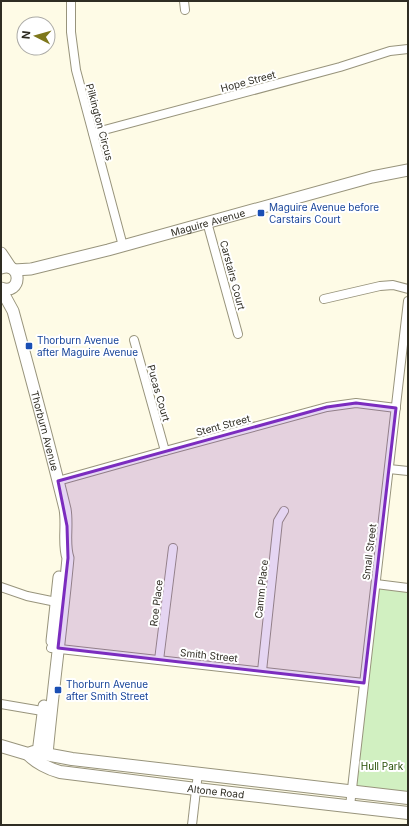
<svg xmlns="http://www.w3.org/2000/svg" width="409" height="826" font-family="Inter,sans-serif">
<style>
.green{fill:#d1f0c1}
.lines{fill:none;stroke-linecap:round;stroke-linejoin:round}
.street-casing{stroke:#98947c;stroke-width:10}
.secondary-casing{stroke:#98947c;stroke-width:13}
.primary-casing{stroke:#98947c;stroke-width:14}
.street{stroke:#fff;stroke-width:8}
.secondary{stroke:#fff;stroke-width:11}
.primary{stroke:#fff;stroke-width:12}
.marked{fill:#7b2cbf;fill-opacity:0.2;stroke:#7b2cbf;stroke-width:3;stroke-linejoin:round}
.transit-dot{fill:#1a4fb4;stroke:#fff;stroke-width:1.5}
.labels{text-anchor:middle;stroke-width:4;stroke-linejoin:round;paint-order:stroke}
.street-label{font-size:10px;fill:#2f2d23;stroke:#fff}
.transit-label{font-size:10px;fill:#164399;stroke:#fff;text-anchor:start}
.park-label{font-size:10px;fill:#274e05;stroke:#fff}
</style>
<rect width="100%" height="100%" fill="#fefbe6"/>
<!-- green -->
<polygon class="green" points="376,584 408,588 408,798 352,792"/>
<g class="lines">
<!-- street casing -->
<g class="street-casing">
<g id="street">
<polyline points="71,1 71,32 76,70 123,246"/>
<polyline points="184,1 185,10"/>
<polyline points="93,133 340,67 390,51 408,49"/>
<polyline points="207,222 238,334"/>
<polyline points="324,299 380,286 393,285 408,289"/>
<polyline points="134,340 165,451"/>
<polyline points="389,469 408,471"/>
<polyline points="58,481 165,451 327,407 356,403 396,408"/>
<polyline points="376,584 408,588"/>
<polyline points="1,587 27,596 61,603"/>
<polyline points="51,648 364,683"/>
<polyline points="159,660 173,548"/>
<polyline points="262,671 278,521 284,511"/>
<polyline points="1,704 48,712"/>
<polyline points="350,806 408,301"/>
<polyline points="192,825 198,773"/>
</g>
</g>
<!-- secondary casing -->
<g class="secondary-casing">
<g id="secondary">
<polyline points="1,253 11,268"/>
<path d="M1,268c22,-7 21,28 0,20"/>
<path id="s1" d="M14,270l17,-1 77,-19 264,-73 36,-7"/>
<path id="s2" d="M1,289l12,22c18,66 36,132 52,198 3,16 -2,35 3,49 -6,65 -15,131 -21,196"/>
<polyline points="52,641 59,577"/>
<polyline points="38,753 44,706"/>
</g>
</g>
<!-- primary casing -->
<g class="primary-casing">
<g id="primary">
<polyline points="1,746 28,754 34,752 72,759 408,798"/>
<path id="s3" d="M28,754c7,8 21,15 32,18l136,17 212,24"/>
</g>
</g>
<!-- street -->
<use href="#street" class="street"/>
<!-- secondary -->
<use href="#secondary" class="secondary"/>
<!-- primary -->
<use href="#primary" class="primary"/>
</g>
<!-- marked area -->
<path class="marked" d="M356,403l40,5 -32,275 -306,-35 10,-90 -1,-32 -9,-45 269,-74z"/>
<!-- markers -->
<g class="transit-dot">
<rect x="257" y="209" width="8" height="8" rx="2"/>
<rect x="25" y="342" width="8" height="8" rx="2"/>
<rect x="54" y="686" width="8" height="8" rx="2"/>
</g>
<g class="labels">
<!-- street labels -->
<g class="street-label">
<text transform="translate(248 81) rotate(-15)" y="4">Hope Street</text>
<text transform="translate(100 122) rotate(75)" y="4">Pilkington Circus</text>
<text dy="4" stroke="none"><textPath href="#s1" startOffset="200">Maguire Avenue</textPath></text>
<text transform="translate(233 275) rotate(75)" y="4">Carstairs Court</text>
<text transform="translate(159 393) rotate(74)" y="4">Pucas Court</text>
<text transform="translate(223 425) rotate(-15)" y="4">Stent Street</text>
<text dy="4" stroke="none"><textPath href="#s2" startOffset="149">Thorburn Avenue</textPath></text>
<text transform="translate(369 552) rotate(-83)" y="4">Small Street</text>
<text transform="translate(261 589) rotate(-84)" y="4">Camm Place</text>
<text transform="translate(156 603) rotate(-83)" y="4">Roe Place</text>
<text transform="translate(209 655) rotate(6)" y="4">Smith Street</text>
<text dy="4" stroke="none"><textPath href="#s3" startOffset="194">Altone Road</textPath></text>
</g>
<!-- transit labels -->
<g class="transit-label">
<text x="269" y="211">Maguire Avenue before<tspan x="269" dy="12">Carstairs Court</tspan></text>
<text x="37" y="344">Thorburn Avenue<tspan x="37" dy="12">after Maguire Avenue</tspan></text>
<text x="66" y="688">Thorburn Avenue<tspan x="66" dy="12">after Smith Street</tspan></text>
</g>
<!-- park labels -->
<g class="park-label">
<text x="382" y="770">Hull Park</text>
</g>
</g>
<!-- border -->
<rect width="409" height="826" fill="none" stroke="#2f2d23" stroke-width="4"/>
<!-- north arrow -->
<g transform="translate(36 36) rotate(276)"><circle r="19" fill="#ffffff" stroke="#acaba7"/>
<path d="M0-3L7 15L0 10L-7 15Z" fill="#7e771b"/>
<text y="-6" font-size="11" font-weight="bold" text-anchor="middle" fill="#2f2d23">N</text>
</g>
</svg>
